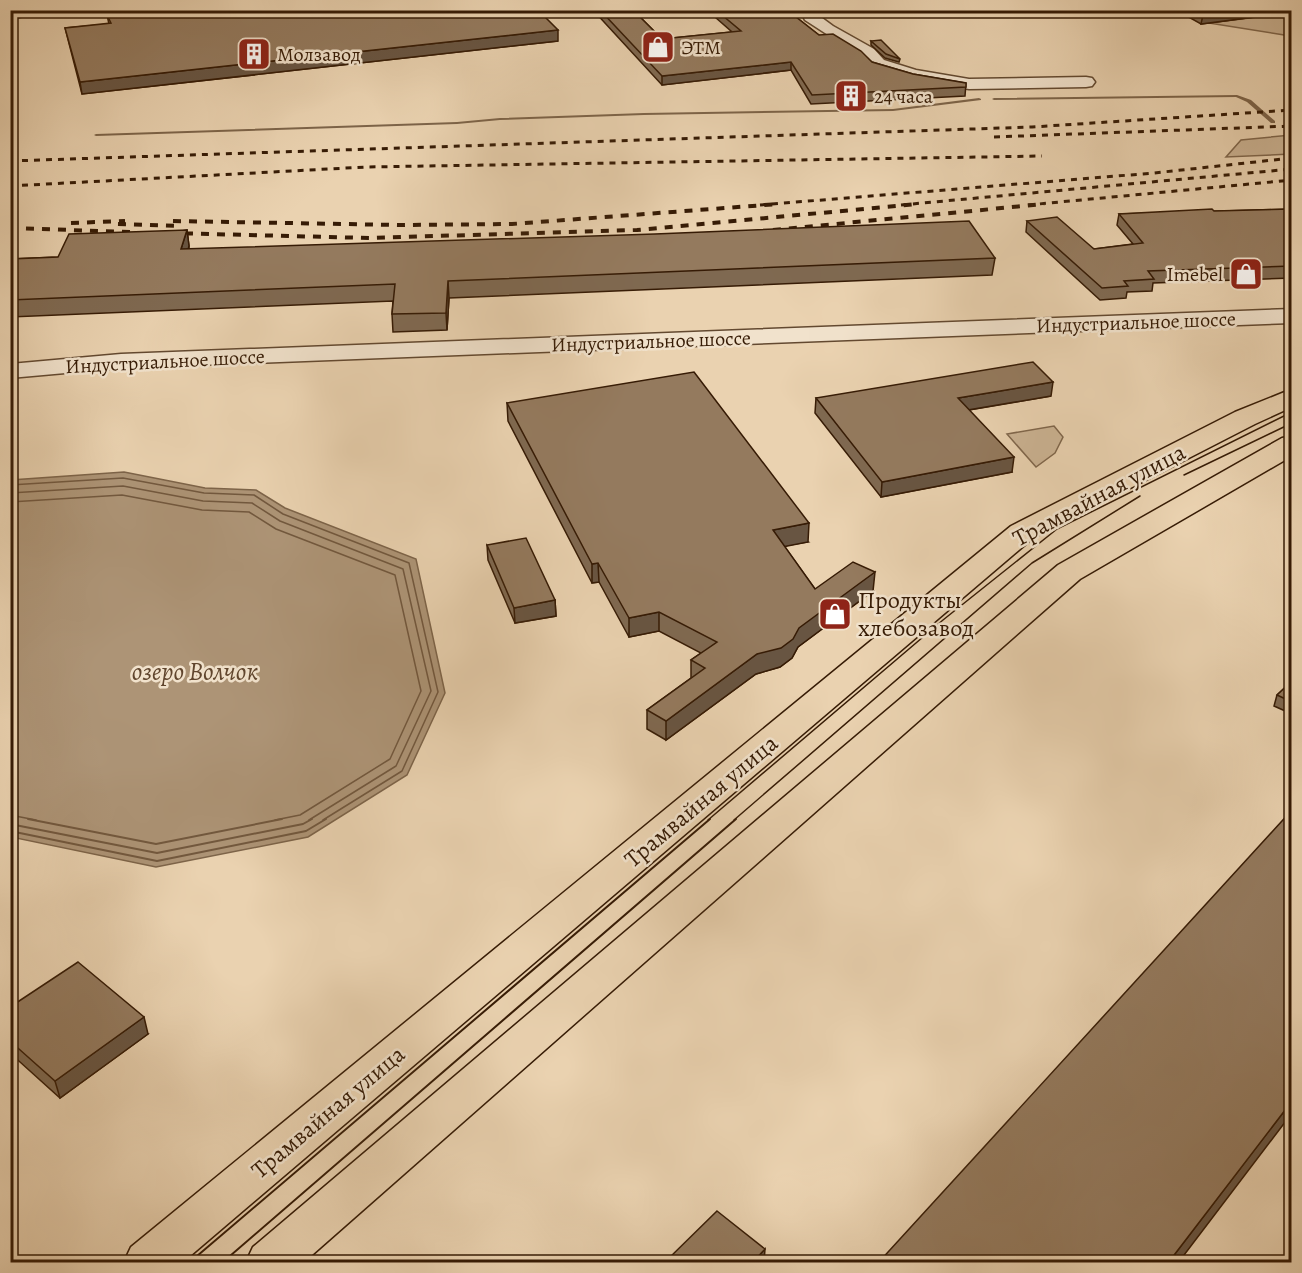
<svg xmlns="http://www.w3.org/2000/svg" width="1302" height="1273" font-family="Alegreya,serif">
<style>
.green{fill:#cbb393;stroke:#80674c;stroke-width:1.5}
.water{fill:#ad9476;stroke:#7d6449;stroke-width:1.5}
.lines{fill:none;stroke-linecap:round;stroke-linejoin:round}
.shore-far1{stroke:#72583e;stroke-width:1.5}
.shore{stroke:#72583e;stroke-width:2}
.stream{fill:#7d6449;fill-rule:evenodd}
.minor-casing{stroke:#634930;stroke-width:3}
.major-casing{stroke:#361b05;stroke-width:3}
.minor{fill:#f1e2cc;fill-rule:evenodd}
.major{fill:#ead2b0;fill-rule:evenodd}
.tram-far1{stroke:#361b05;stroke-width:1.5}
.tram{stroke:#361b05;stroke-width:2}
.rail-far1{stroke:#361b05;stroke-width:3;stroke-dasharray:6 6;stroke-linecap:butt}
.rail{stroke:#361b05;stroke-width:4;stroke-dasharray:8 8;stroke-linecap:butt}
.wall{fill:#7f6951;stroke:#361b05;stroke-width:1.5}
.shaded-wall{fill:#685542;stroke:#361b05;stroke-width:1.5}
.building{fill:#947a5e;stroke:#361b05;stroke-width:1.5}
.labels{text-anchor:middle;stroke-width:5;stroke-linejoin:round;paint-order:stroke}
.far-poi-label{font-size:20px;fill:#361b05;stroke:#f1e2cc;text-anchor:start}
.far-street-label{font-size:20px;fill:#361b05;stroke:#f1e2cc}
.street-label{font-size:24px;fill:#361b05;stroke:#f1e2cc}
.poi-label{font-size:24px;fill:#361b05;stroke:#f1e2cc;text-anchor:start}
.water-label{font-size:26px;font-style:italic;fill:#60452d;stroke:#f1e2cc}
</style>
<rect width="100%" height="100%" fill="#ead2b0"/>
<filter id="stains"><feTurbulence type="fractalNoise" baseFrequency=".00333" numOctaves="4"/><feColorMatrix values="0 0 0 0 .2 0 0 0 0 .09 0 0 0 0 .02 0 0 0 .5 -.17"/></filter>
<radialGradient id="worn" r=".72"><stop offset=".6" stop-color="#630" stop-opacity="0"/><stop offset="1" stop-color="#630" stop-opacity=".3"/></radialGradient>
<!-- green -->
<g class="green">
<polygon points="1291,13 1291,36 1209,23"/>
<polygon points="1291,135 1291,154 1226,157 1241,140"/>
<polygon points="1054,426 1063,437 1055,453 1036,467 1007,434"/>
</g>
<!-- water -->
<polygon class="water" points="124,472 205,488 256,490 285,508 416,559 445,693 407,775 308,837 156,867 11,837 11,480"/>
<g class="lines">
<!-- shore-far1 -->
<g class="shore-far1">
<polyline points="10,485 123,478 204,493 254,495 283,514 409,563 438,692 402,771 323,820"/>
<polyline points="10,493 123,486 203,501 252,503 280,521 403,569 431,691 396,766 309,820"/>
<polyline points="10,502 122,495 202,510 249,512 276,529 395,575 421,691 390,759 300,815 275,820"/>
<polyline points="10,815 36,820"/>
</g>
<!-- shore -->
<g class="shore">
<polyline points="28,819 156,844 282,819"/>
<polyline points="10,824 157,853 303,824 312,819"/>
<polyline points="10,831 157,861 306,831 326,819"/>
</g>
<!-- stream -->
<g class="stream">
<polygon points="1237,95 1251,100 1275,121 1275,123 1271,123 1247,102 1236,97 994,100 992,99 994,98"/>
<polygon points="979,98 981,99 981,100 893,111 644,115 500,120 457,124 96,136 94,135 96,134 457,122 500,118 644,113 893,109"/>
<polygon points="1289,137 1292,137 1292,140 1289,138"/>
</g>
<!-- minor casing -->
<g class="minor-casing">
<g id="minor">
<polygon points="800,10 816,10 818,15 833,26 874,49 884,60 916,70 969,79 1086,77 1092,78 1095,82 1092,86 1086,87 969,89 913,80 872,68 862,57 805,20"/>
<polygon points="1292,309 1292,323 121,368 10,378 10,364 121,354"/>
</g>
</g>
<!-- major casing -->
<g class="major-casing">
<g id="major">
<polygon points="10,10 42,10 34,15 10,18"/>
<polygon points="1292,389 1292,407 1255,424 1033,538 183,1262 124,1262 131,1247 1011,526 1235,412"/>
<polygon points="1292,436 1292,456 1080,579 304,1262 246,1262 253,1247 1058,565 1282,438"/>
</g>
</g>
<!-- minor -->
<use href="#minor" class="minor"/>
<!-- major -->
<use href="#major" class="major"/>
<!-- tram-far1 -->
<g class="tram-far1">
<polyline points="1184,475 1292,423"/>
<polyline points="708,820 943,620 1057,529 1292,412"/>
<polyline points="734,820 1032,563 1140,496"/>
</g>
<!-- tram -->
<g class="tram">
<polyline points="190,1262 710,819"/>
<polyline points="223,1262 736,819"/>
</g>
<!-- rail-far1 -->
<g class="rail-far1">
<polyline points="994,137 1292,126"/>
<polyline points="10,161 1032,127 1292,110"/>
<polyline points="10,186 366,167 1042,156"/>
<polyline points="760,205 1154,173 1292,158"/>
<polyline points="901,205 1292,169"/>
<polyline points="1028,205 1292,180"/>
</g>
<!-- rail -->
<g class="rail">
<polyline points="173,221 399,225 512,224 778,204"/>
<polyline points="71,223 125,221"/>
<polyline points="118,224 181,226"/>
<polyline points="10,228 130,232"/>
<polyline points="773,230 1044,204"/>
<polyline points="169,233 369,238 637,230 917,204"/>
</g>
</g>
<!-- wall -->
<g class="wall">
<polygon points="593,10 633,10 662,39 732,32 707,10 787,10 819,35 872,62 913,74 966,83 965,96 811,104 791,70 662,85"/>
<polygon points="1176,10 1292,10 1292,12 1201,24"/>
<polygon points="182,14 558,41 82,94 65,28 109,24 107,15"/>
<polygon points="871,41 900,59 899,62 885,58 871,45"/>
<polygon points="1292,209 1292,278 1153,283 1152,291 1127,292 1126,298 1100,300 1026,232 1027,221 1094,249 1133,244 1117,225 1119,214"/>
<polygon points="187,230 189,246 189,249 995,258 992,275 449,298 447,330 393,332 392,314 393,301 10,317 10,259 58,257"/>
<polygon points="1051,396 969,410 1012,472 881,497 815,413 816,398"/>
<polygon points="507,403 808,542 784,546 815,589 873,591 798,647 792,658 780,667 756,674 666,740 647,729 647,710 691,678 691,660 701,653 659,631 629,637 599,582 592,583 508,421"/>
<polygon points="487,545 555,600 556,616 515,623 488,560"/>
<polygon points="1292,681 1292,714 1274,706 1277,695"/>
<polygon points="10,1007 148,1034 60,1098 10,1053"/>
</g>
<!-- shaded-wall -->
<g class="shaded-wall">
<polygon points="1204,10 1292,10 1292,12 1201,24"/>
<polygon points="558,30 558,41 82,94 80,82"/>
<polygon points="791,62 791,70 662,85 662,76"/>
<polygon points="187,230 189,246 184,265 181,249"/>
<polygon points="448,281 449,298 447,330 446,313"/>
<polygon points="1053,382 1051,396 956,412 958,398"/>
<polygon points="1014,457 1012,472 881,497 882,482"/>
<polygon points="809,523 808,542 772,549 773,530"/>
<polygon points="598,563 599,582 592,583 592,564"/>
<polygon points="875,572 873,591 798,647 792,658 780,667 756,674 666,740 666,721 757,654"/>
<polygon points="555,600 556,616 515,623 514,608"/>
<polygon points="659,612 659,631 629,637 629,618"/>
<polygon points="144,1017 148,1034 60,1098 55,1081"/>
<polygon points="1292,1101 1292,1113 1178,1263 1168,1263"/>
<polygon points="765,1249 764,1263 752,1263"/>
</g>
<!-- building -->
<g class="building">
<polygon points="152,10 180,10 182,14 218,10 538,10 558,30 80,82 65,28 111,23 107,15"/>
<polygon points="600,10 633,10 662,39 741,31 716,10 787,10 819,35 833,34 861,51 872,62 913,74 966,83 966,87 812,95 791,62 662,76"/>
<polygon points="881,40 900,59 886,54 871,41"/>
<polygon points="1212,209 1214,211 1292,209 1292,266 1148,271 1154,279 1124,281 1128,286 1102,288 1027,221 1057,217 1094,249 1143,243 1119,214"/>
<polygon points="969,221 995,258 448,281 446,313 392,314 395,284 10,300 10,259 58,257 69,234 187,230 181,249 655,234"/>
<polygon points="1033,362 1053,382 958,398 1014,457 882,482 816,398"/>
<polygon points="694,372 809,523 773,530 815,589 853,562 875,572 799,628 793,639 781,648 757,654 666,721 647,710 705,668 691,660 717,642 659,612 629,618 598,563 592,564 507,403"/>
<polygon points="526,538 555,600 514,608 487,545"/>
<polygon points="1292,681 1292,702 1277,695"/>
<polygon points="1292,810 1292,1101 1168,1263 878,1263"/>
<polygon points="78,962 144,1017 55,1081 10,1041 10,1007"/>
<polygon points="717,1211 765,1249 752,1263 664,1263"/>
</g>
<!-- icons -->
<defs>
<g id="shop-square" transform="scale(1.725)"><rect x="-9" y="-9" width="18" height="18" rx="4" fill="#8f2418" stroke="#f1e2cc"/><path d="M-5-2.5h2.3a2.7 3.5 0 0 1 5.4 0H5L5.5 6h-11ZM-1.5-2.5h3a1.5 2.3 0 0 0-3 0Z" fill="#fff"/></g>
<g id="building-square" transform="scale(1.725)"><rect x="-9" y="-9" width="18" height="18" rx="4" fill="#8f2418" stroke="#f1e2cc"/><path d="M-4-6H4V6H1V3H-1V6H-4ZM-2.5-4.3h1.7v1.8h-1.7ZM.8-4.3h1.7v1.8H.8ZM-2.5-1h1.7V.8h-1.7ZM.8-1h1.7V.8H.8Z" fill="#fff"/></g>
</defs>
<g fill-rule="evenodd">
<use href="#shop-square" x="658" y="47"/>
<use href="#building-square" x="254" y="54"/>
<use href="#building-square" x="851" y="96"/>
<use href="#shop-square" x="1246" y="274"/>
<use href="#shop-square" x="835" y="614"/>
</g>
<g class="labels">
<!-- far-poi labels -->
<g class="far-poi-label">
<text x="681" y="54">ЭТМ</text>
<text x="277" y="61">Молзавод</text>
<text x="874" y="103">24 часа</text>
<text x="1223" y="281" text-anchor="end">Imebel</text>
</g>
<!-- far-street labels -->
<g class="far-street-label">
<text transform="translate(1136 322) rotate(-2)" y="7">Индустриальное шоссе</text>
<text transform="translate(651 341) rotate(-2)" y="7">Индустриальное шоссе</text>
<text transform="translate(165 361) rotate(-3)" y="7">Индустриальное шоссе</text>
</g>
<!-- street labels -->
<g class="street-label">
<text transform="translate(1099 495) rotate(-28)" y="8">Трамвайная улица</text>
<text transform="translate(701 801) rotate(-40)" y="8">Трамвайная улица</text>
<text transform="translate(328 1112) rotate(-40)" y="8">Трамвайная улица</text>
</g>
<!-- poi labels -->
<g class="poi-label">
<text x="858" y="608">Продукты<tspan x="858" dy="28">хлебозавод</tspan></text>
</g>
<!-- water labels -->
<g class="water-label">
<text x="195" y="680">озеро Волчок</text>
</g>
</g>
<!-- margin -->
<rect width="1302" height="1273" fill="none" stroke="#ead2b0" stroke-width="36"/>
<rect x="12" y="12" width="1278" height="1249" fill="none" stroke="#361b05" stroke-width="3"/>
<rect x="18" y="18" width="1266" height="1237" fill="none" stroke="#361b05" stroke-width="1.5"/>
<rect width="100%" height="100%" filter="url(#stains)"/>
<rect width="100%" height="100%" fill="url(#worn)"/>
</svg>
